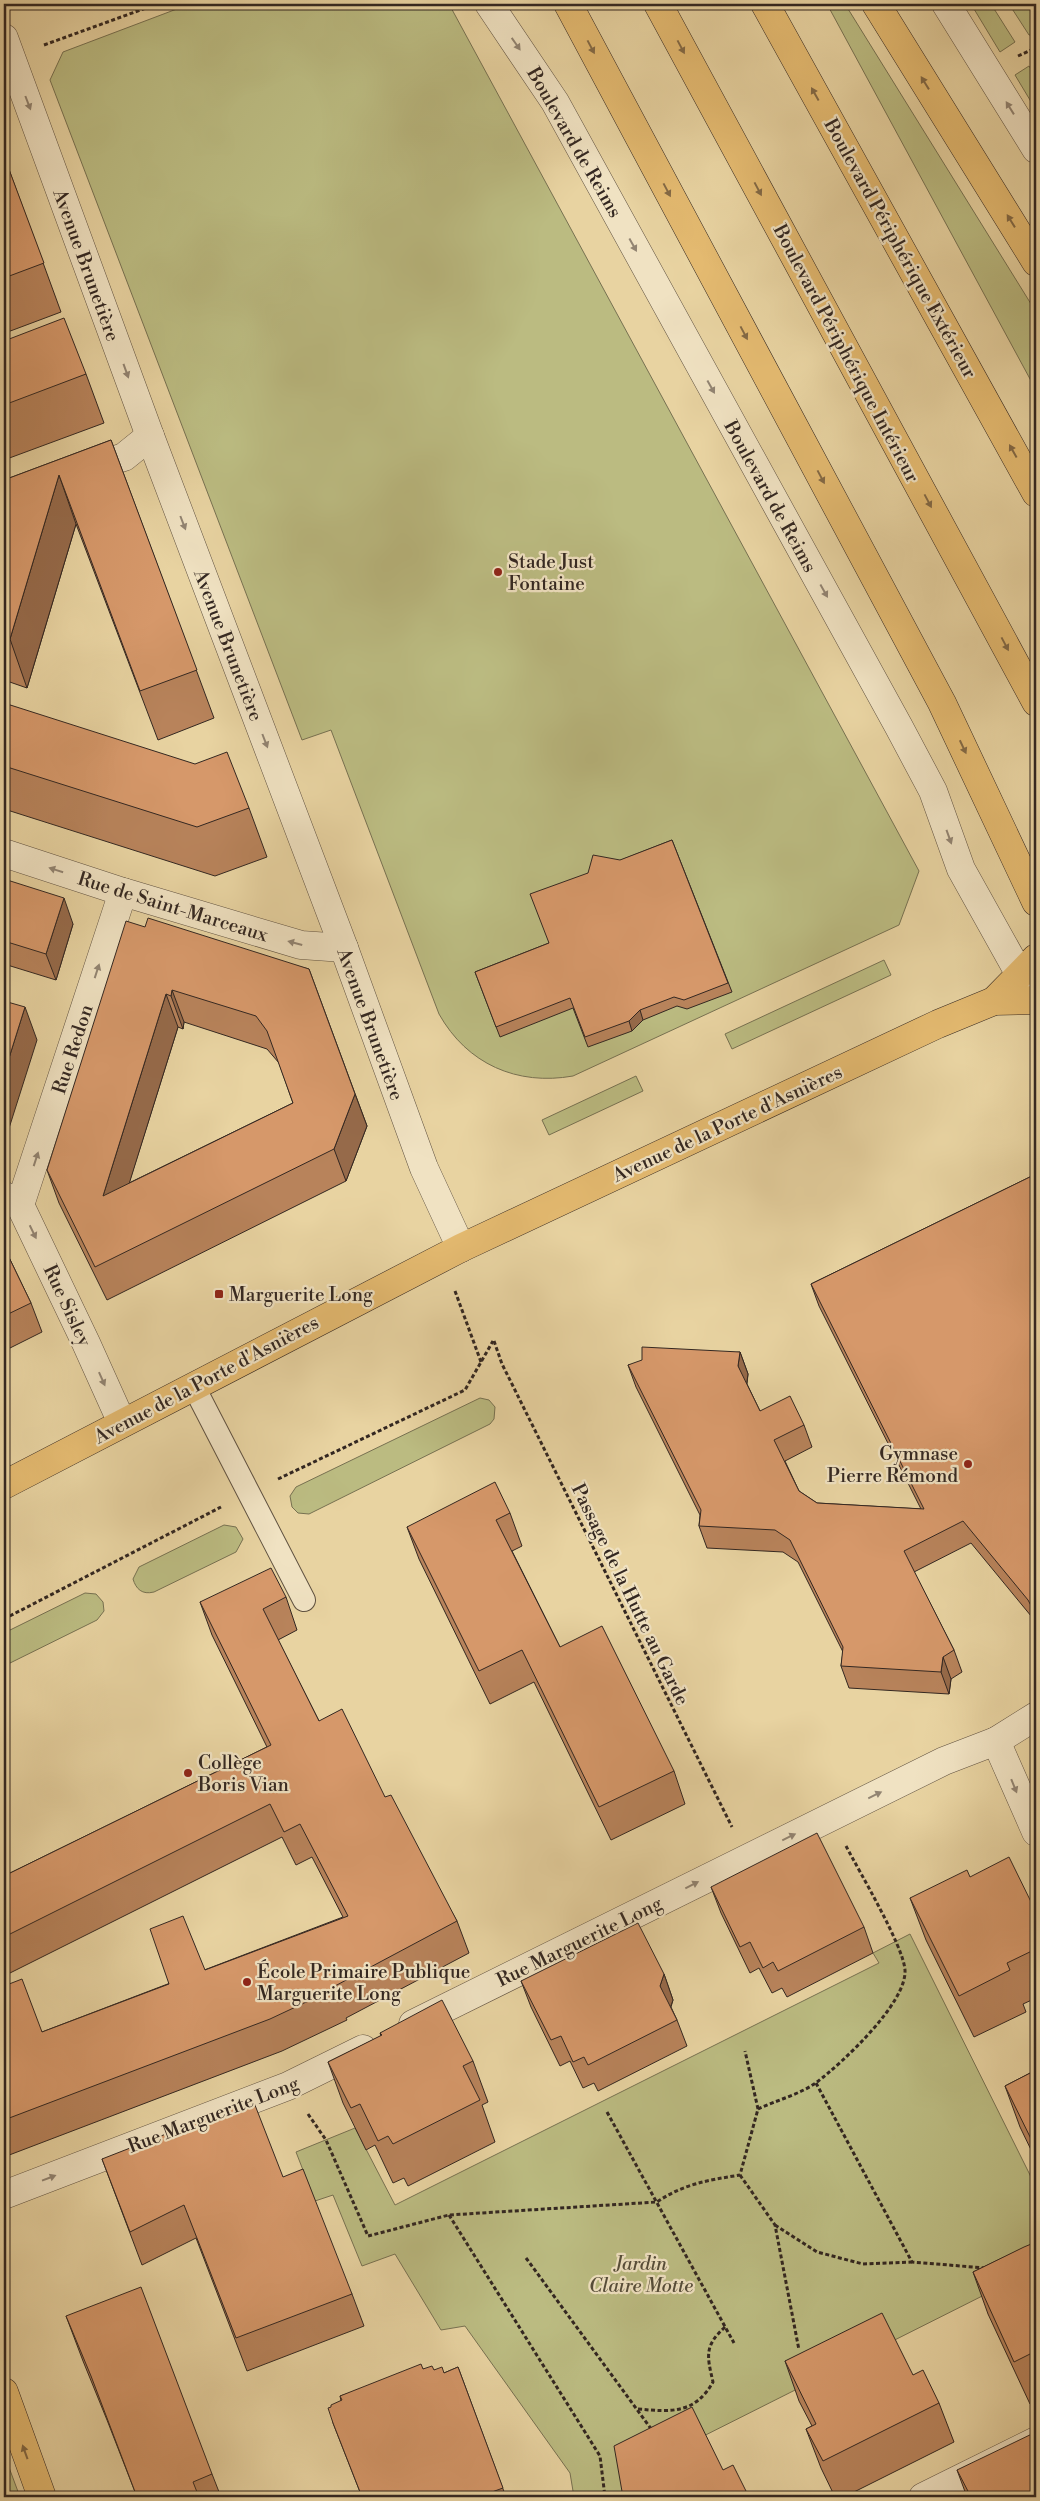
<svg xmlns="http://www.w3.org/2000/svg" width="1040" height="2501" font-family="'Libre Bodoni',serif">
<style>
.green{fill:#bbbb81;stroke:#777151}
.lines{fill:none;stroke-linecap:round;stroke-linejoin:round}
.lane-casing{stroke:#605241;stroke-width:24}
.street-casing{stroke:#605241;stroke-width:29}
.primary-casing{stroke:#332721;stroke-width:29}
.highway-casing{stroke:#332721;stroke-width:29}
.path{stroke:#332721;stroke-width:3;stroke-dasharray:4 2.5;stroke-linecap:butt}
.lane{stroke:#f0e2c2;stroke-width:22}
.street{stroke:#f0e2c2;stroke-width:28}
.primary{stroke:#e4ba70;stroke-width:28}
.highway{stroke:#e4ba70;stroke-width:28}
.wall{fill:#b8835b;stroke:#332721;fill-rule:evenodd}
.shaded-wall{fill:#966a4a;stroke:#332721}
.building{fill:#d6986a;stroke:#332721;fill-rule:evenodd}
.oneway{fill:#928472}
.oneway2{fill:#836945}
.poi-dot{fill:#8f2418;stroke:#f0e2c2;stroke-width:2}
.labels{text-anchor:middle;stroke-width:4.5;stroke-linejoin:round;paint-order:stroke}
.street-label{font-size:19px;fill:#332721;stroke:#f0e2c2}
.poi-label{font-size:19px;fill:#332721;stroke:#f0e2c2;text-anchor:start}
.park-label{font-size:19px;font-style:italic;fill:#554c39;stroke:#f0e2c2}
</style>
<rect width="100%" height="100%" fill="#e8d3a1"/>
<filter id="stains"><feTurbulence type="fractalNoise" baseFrequency=".004" numOctaves="4"/><feColorMatrix values="0 0 0 0 .2 0 0 0 0 .09 0 0 0 0 .02 0 0 0 .5 -.17"/></filter>
<radialGradient id="worn" r=".72"><stop offset=".6" stop-color="#630" stop-opacity="0"/><stop offset="1" stop-color="#630" stop-opacity=".3"/></radialGradient>
<!-- green -->
<g class="green">
<path d="M190,4h259l470,867 -20,54 -326,151c-56,10 -106,-12 -134,-62l-108,-284 -29,10 -252,-660 13,-28z"/>
<polygon points="827,4 845,4 1036,312 1036,390"/>
<polygon points="971,4 991,4 1015,42 1000,52"/>
<polygon points="1009,4 1036,4 1036,35 1029,35"/>
<polygon points="1029,66 1036,77 1036,110 1015,75"/>
<polygon points="884,960 891,975 732,1049 725,1034"/>
<polygon points="636,1076 643,1091 549,1135 542,1120"/>
<polygon points="480,1398 489,1400 495,1407 494,1419 490,1424 309,1514 298,1513 292,1507 290,1496 296,1487"/>
<path d="M224,1525l12,2 7,12 -7,13 -82,40c-12,3 -18,-3 -21,-13l6,-12z"/>
<polygon points="85,1593 96,1594 103,1602 104,1611 97,1620 4,1666 4,1633"/>
<polygon points="910,1934 1036,2187 1036,2269 624,2476 627,2497 574,2497 570,2473 465,2326 441,2330 395,2254 362,2266 333,2195 315,2201 296,2152 355,2128 395,2205 879,1963 873,1953"/>
<polygon points="4,2454 20,2497 4,2497"/>
</g>
<g class="lines">
<!-- lane casing -->
<g class="lane-casing">
<polyline id="lane" points="193,1385 304,1600"/>
</g>
<!-- street casing -->
<g class="street-casing">
<g id="street">
<polyline points="489,4 555,102 899,727 933,791 961,869 1019,973 1029,995"/>
<polyline points="946,4 1036,149"/>
<polyline points="4,38 150,436 344,948 424,1168 461,1248"/>
<polyline points="83,470 124,457 150,436"/>
<polyline points="4,853 123,892 301,945 344,948"/>
<polyline points="5,1196 20,1205 86,1343 122,1423"/>
<polyline points="20,1205 123,892"/>
<polyline points="996,1741 1036,1832"/>
<polyline points="413,2024 944,1761 996,1741 1036,1716"/>
<polyline points="4,2195 288,2086 363,2049"/>
<polyline points="923,2497 1036,2441"/>
</g>
</g>
<!-- primary casing -->
<g class="primary-casing">
<g id="primary">
<polyline points="994,1001 1036,958"/>
<polyline points="4,1485 461,1248 938,1024 994,1001 1036,1000"/>
<polyline points="4,2392 42,2497"/>
</g>
</g>
<!-- highway casing -->
<g class="highway-casing">
<g id="highway">
<polyline points="568,4 942,703 1036,902"/>
<polyline points="658,4 1036,702"/>
<polyline points="765,4 1036,493"/>
<polyline points="876,4 1036,262"/>
</g>
</g>
<!-- path -->
<g class="path">
<polyline points="44,45 157,4"/>
<polyline points="1018,56 1031,50 1036,50"/>
<polyline points="455,1291 481,1362"/>
<polyline points="494,1341 502,1364 732,1827"/>
<polyline points="278,1479 465,1390 493,1341"/>
<polyline points="4,1619 221,1507"/>
<polyline points="816,2083 912,2262 985,2268"/>
<path d="M758,2109c19,-9 43,-15 59,-27 25,-19 90,-79 88,-112 -2,-25 -45,-97 -59,-124"/>
<polyline points="607,2112 734,2343"/>
<path d="M308,2114l18,26 42,96 81,-21 208,-13c26,-18 52,-22 83,-27l18,-66 -13,-58"/>
<polyline points="740,2175 775,2225 799,2350"/>
<polyline points="449,2215 600,2456 605,2497"/>
<polyline points="775,2225 817,2252 863,2264 912,2262"/>
<polyline points="526,2258 652,2430"/>
<path d="M638,2409c33,3 57,5 75,-27 -6,-26 -9,-36 12,-55"/>
</g>
<!-- lane -->
<use href="#lane" class="lane"/>
<!-- street -->
<use href="#street" class="street"/>
<!-- primary -->
<use href="#primary" class="primary"/>
<!-- highway -->
<use href="#highway" class="highway"/>
</g>
<!-- wall -->
<g class="wall">
<polygon points="4,156 61,312 5,333 4,329"/>
<polygon points="4,341 86,374 104,423 4,460"/>
<polygon points="111,440 214,718 158,740 76,524 27,688 4,680 4,480"/>
<polygon points="4,703 249,808 267,857 215,876 4,809"/>
<polygon points="672,840 732,992 687,1009 677,1006 643,1020 632,1031 588,1047 573,1008 500,1037 475,972 549,943 588,873"/>
<polygon points="4,879 73,924 56,980 4,964"/>
<path d="M145,927l164,42 58,157 -21,55 -239,119 -48,-97 -12,-33zM184,1022l83,27 12,14 14,40 -164,80 49,-156 5,2z"/>
<polygon points="1036,1174 1036,1622 971,1543 914,1572 954,1650 962,1672 951,1679 949,1694 849,1688 841,1666 843,1652 798,1562 783,1552 707,1548 699,1526 700,1515 636,1387 628,1365 740,1352 748,1374 747,1384 760,1411 804,1425 812,1447 785,1461 799,1491 817,1503 921,1509 819,1306 811,1284"/>
<polygon points="4,1247 31,1303 42,1332 4,1351"/>
<polygon points="510,1513 522,1546 512,1551 560,1647 674,1771 685,1804 611,1840 534,1682 490,1704 419,1559 407,1527"/>
<polygon points="286,1597 297,1630 278,1640 319,1721 385,1797 457,1921 469,1953 346,2018 347,2020 282,2051 4,2157 4,1986 42,2032 343,1917 312,1857 296,1865 282,1837 4,1976 4,1876 267,1747 212,1635 200,1602"/>
<polygon points="711,1887 864,1927 873,1953 787,1997 782,1988 772,1993 759,1968 750,1973 721,1913"/>
<polygon points="910,1898 1036,1912 1036,1998 1023,2004 1026,2012 974,2037 926,1940"/>
<polygon points="664,1974 673,2000 671,2007 677,2020 687,2046 598,2091 594,2083 583,2088 570,2061 560,2066 531,2007 521,1981"/>
<polygon points="380,2033 473,2061 488,2102 482,2105 495,2142 408,2186 404,2178 393,2183 375,2145 366,2150 343,2103 328,2062 381,2036"/>
<polygon points="1036,2070 1036,2160 1020,2127 1005,2086"/>
<polygon points="102,2159 283,2177 352,2294 364,2326 247,2371 196,2238 142,2265"/>
<polygon points="1036,2242 1036,2401 1030,2404 988,2314 973,2272"/>
<polygon points="66,2316 212,2474 221,2497 137,2497 107,2420 83,2361"/>
<polygon points="785,2361 913,2375 939,2403 954,2442 844,2497 835,2497 821,2468 806,2429 812,2426 799,2401"/>
<polygon points="458,2367 506,2497 362,2497 333,2423 331,2407 341,2401 340,2396 423,2369 434,2370 444,2373"/>
<polygon points="957,2470 1036,2497 967,2497"/>
</g>
<!-- shaded-wall -->
<g class="shaded-wall">
<polygon points="59,475 76,524 27,688 10,639"/>
<polygon points="64,898 73,924 56,980 46,954"/>
<polygon points="172,990 184,1022 183,1029 171,996"/>
<polygon points="166,994 178,1027 115,1229 103,1196"/>
<polygon points="25,1007 37,1040 4,1144 4,1074"/>
<polygon points="640,1010 643,1020 632,1031 629,1021"/>
<polygon points="355,1094 367,1126 346,1181 334,1149"/>
<polygon points="740,1352 748,1374 746,1388 738,1366"/>
<polygon points="943,1657 951,1679 949,1694 941,1672"/>
<polygon points="664,1974 673,2000 669,2011 660,1986"/>
</g>
<!-- building -->
<g class="building">
<polygon points="4,156 44,263 4,278"/>
<polygon points="64,318 86,374 4,405 4,341"/>
<polygon points="111,440 197,670 140,691 59,475 10,639 4,637 4,480"/>
<polygon points="4,703 195,764 227,752 249,808 197,827 4,766"/>
<polygon points="672,840 728,983 684,1000 674,997 640,1010 629,1021 585,1037 570,998 496,1027 475,972 549,943 530,894 588,873 593,855 620,860"/>
<polygon points="4,879 64,898 46,954 4,941"/>
<path d="M148,918l161,51 46,125 -21,55 -239,118 -48,-97 79,-249 19,6zM172,990l84,26 11,15 26,72 -190,93 63,-202 5,2z"/>
<polygon points="4,1001 25,1007 4,1074"/>
<polygon points="1036,1174 1036,1615 1028,1600 963,1521 904,1551 954,1650 943,1657 941,1672 841,1666 843,1647 790,1540 775,1530 699,1526 701,1510 628,1365 642,1360 642,1347 740,1352 738,1366 760,1411 790,1396 804,1425 774,1440 799,1491 817,1503 924,1509 811,1284"/>
<polygon points="4,1247 31,1303 4,1316"/>
<polygon points="495,1482 510,1513 496,1520 560,1647 602,1626 674,1771 599,1807 522,1650 479,1671 407,1527"/>
<polygon points="271,1568 286,1597 263,1609 319,1721 342,1709 385,1797 391,1795 457,1921 335,1986 336,1988 270,2019 4,2120 4,1986 22,1979 42,2032 169,1984 150,1929 183,1916 205,1970 348,1916 300,1824 284,1832 270,1804 4,1937 4,1876 271,1745 200,1602"/>
<polygon points="1036,1733 1036,1743 1033,1735"/>
<polygon points="817,1833 864,1927 778,1971 773,1962 763,1968 750,1942 740,1947 711,1887"/>
<polygon points="1009,1857 1036,1912 1036,1949 1007,1963 1010,1970 959,1996 910,1898 967,1870 970,1877"/>
<polygon points="638,1923 664,1974 660,1986 677,2020 588,2065 584,2057 573,2062 561,2036 551,2040 521,1981"/>
<polygon points="442,2000 473,2061 463,2066 480,2100 393,2144 388,2136 378,2141 360,2104 351,2108 328,2062 382,2035 380,2033"/>
<polygon points="1036,2070 1036,2149 1005,2086"/>
<polygon points="253,2100 283,2177 303,2169 352,2294 236,2338 184,2205 130,2232 102,2159"/>
<polygon points="1036,2242 1036,2351 1014,2362 973,2272 1024,2247"/>
<polygon points="141,2287 212,2474 193,2482 199,2497 137,2497 91,2376 66,2316"/>
<polygon points="882,2313 913,2375 923,2370 939,2403 823,2461 806,2429 816,2424 785,2361"/>
<polygon points="421,2364 423,2369 432,2366 434,2370 442,2367 444,2373 458,2367 503,2488 478,2497 362,2497 333,2423 328,2408 331,2407 331,2405 342,2400 340,2396"/>
<polygon points="692,2407 723,2470 733,2465 749,2497 623,2497 614,2446"/>
<polygon points="1036,2432 1036,2497 971,2497 957,2470"/>
</g>
<!-- one-way arrows -->
<defs><path id="oneway-solid" d="M-6-.8H1V-3.2L6.5 0L1 3.2V.8H-6Z" transform="scale(1.25)"/></defs>
<g class="oneway">
<use href="#oneway-solid" transform="translate(516 44) rotate(55)"/>
<use href="#oneway-solid" transform="translate(28 103) rotate(69)"/>
<use href="#oneway-solid" transform="translate(1010 108) rotate(-122)"/>
<use href="#oneway-solid" transform="translate(633 245) rotate(61)"/>
<use href="#oneway-solid" transform="translate(126 371) rotate(70)"/>
<use href="#oneway-solid" transform="translate(711 387) rotate(61)"/>
<use href="#oneway-solid" transform="translate(183 523) rotate(69)"/>
<use href="#oneway-solid" transform="translate(824 591) rotate(61)"/>
<use href="#oneway-solid" transform="translate(265 741) rotate(69)"/>
<use href="#oneway-solid" transform="translate(949 837) rotate(70)"/>
<use href="#oneway-solid" transform="translate(56 870) rotate(-162)"/>
<use href="#oneway-solid" transform="translate(295 943) rotate(-165)"/>
<use href="#oneway-solid" transform="translate(97 971) rotate(-72)"/>
<use href="#oneway-solid" transform="translate(36 1159) rotate(-72)"/>
<use href="#oneway-solid" transform="translate(33 1232) rotate(64)"/>
<use href="#oneway-solid" transform="translate(102 1379) rotate(66)"/>
<use href="#oneway-solid" transform="translate(1014 1786) rotate(68)"/>
<use href="#oneway-solid" transform="translate(875 1795) rotate(-26)"/>
<use href="#oneway-solid" transform="translate(789 1837) rotate(-26)"/>
<use href="#oneway-solid" transform="translate(692 1885) rotate(-27)"/>
<use href="#oneway-solid" transform="translate(49 2178) rotate(-21)"/>
</g>
<g class="oneway2">
<use href="#oneway-solid" transform="translate(591 47) rotate(62)"/>
<use href="#oneway-solid" transform="translate(681 47) rotate(62)"/>
<use href="#oneway-solid" transform="translate(925 83) rotate(-122)"/>
<use href="#oneway-solid" transform="translate(815 94) rotate(-119)"/>
<use href="#oneway-solid" transform="translate(758 189) rotate(62)"/>
<use href="#oneway-solid" transform="translate(667 190) rotate(62)"/>
<use href="#oneway-solid" transform="translate(1011 221) rotate(-122)"/>
<use href="#oneway-solid" transform="translate(744 333) rotate(62)"/>
<use href="#oneway-solid" transform="translate(1013 451) rotate(-119)"/>
<use href="#oneway-solid" transform="translate(821 477) rotate(62)"/>
<use href="#oneway-solid" transform="translate(928 501) rotate(62)"/>
<use href="#oneway-solid" transform="translate(1005 644) rotate(62)"/>
<use href="#oneway-solid" transform="translate(963 747) rotate(65)"/>
<use href="#oneway-solid" transform="translate(25 2452) rotate(-110)"/>
</g>
<!-- markers -->
<g class="poi-dot">
<circle cx="498" cy="572" r="5"/>
<rect x="214" y="1289" width="10" height="10" rx="2.5"/>
<circle cx="968" cy="1464" r="5"/>
<circle cx="188" cy="1773" r="5"/>
<circle cx="247" cy="1982" r="5"/>
</g>
<g class="labels">
<!-- street labels -->
<g class="street-label">
<text transform="translate(575 142) rotate(60)" y="7">Boulevard de Reims</text>
<text transform="translate(901 248) rotate(61)" y="7">Boulevard Périphérique Extérieur</text>
<text transform="translate(87 265) rotate(70)" y="7">Avenue Brunetière</text>
<text transform="translate(847 353) rotate(62)" y="7">Boulevard Périphérique Intérieur</text>
<text transform="translate(771 496) rotate(61)" y="7">Boulevard de Reims</text>
<text transform="translate(229 645) rotate(69)" y="7">Avenue Brunetière</text>
<text transform="translate(173 906) rotate(17)" y="7">Rue de Saint-Marceaux</text>
<text transform="translate(371 1024) rotate(70)" y="7">Avenue Brunetière</text>
<text transform="translate(72 1049) rotate(-72)" y="7">Rue Redon</text>
<text transform="translate(727 1123) rotate(-25)" y="7">Avenue de la Porte d'Asnières</text>
<text transform="translate(68 1305) rotate(65)" y="7">Rue Sisley</text>
<text transform="translate(206 1379) rotate(-28)" y="7">Avenue de la Porte d'Asnières</text>
<text transform="translate(631 1594) rotate(64)" y="7">Passage de la Hutte au Garde</text>
<text transform="translate(579 1941) rotate(-26)" y="7">Rue Marguerite Long</text>
<text transform="translate(213 2114) rotate(-21)" y="7">Rue Marguerite Long</text>
</g>
<!-- poi labels -->
<g class="poi-label">
<text x="508" y="568">Stade Just<tspan x="508" dy="22">Fontaine</tspan></text>
<text x="229" y="1301">Marguerite Long</text>
<text x="958" y="1460" text-anchor="end">Gymnase<tspan x="958" dy="22">Pierre Rémond</tspan></text>
<text x="198" y="1769">Collège<tspan x="198" dy="22">Boris Vian</tspan></text>
<text x="257" y="1978">École Primaire Publique<tspan x="257" dy="22">Marguerite Long</tspan></text>
</g>
<!-- park labels -->
<g class="park-label">
<text x="641" y="2270">Jardin<tspan x="641" dy="22">Claire Motte</tspan></text>
</g>
</g>
<!-- margin -->
<rect width="1040" height="2501" fill="none" stroke="#e8d3a1" stroke-width="20"/>
<rect x="5" y="5" width="1030" height="2491" fill="none" stroke="#332721" stroke-width="2.5"/>
<rect x="10" y="10" width="1020" height="2481" fill="none" stroke="#332721"/>
<rect width="100%" height="100%" filter="url(#stains)"/>
<rect width="100%" height="100%" fill="url(#worn)"/>
</svg>
